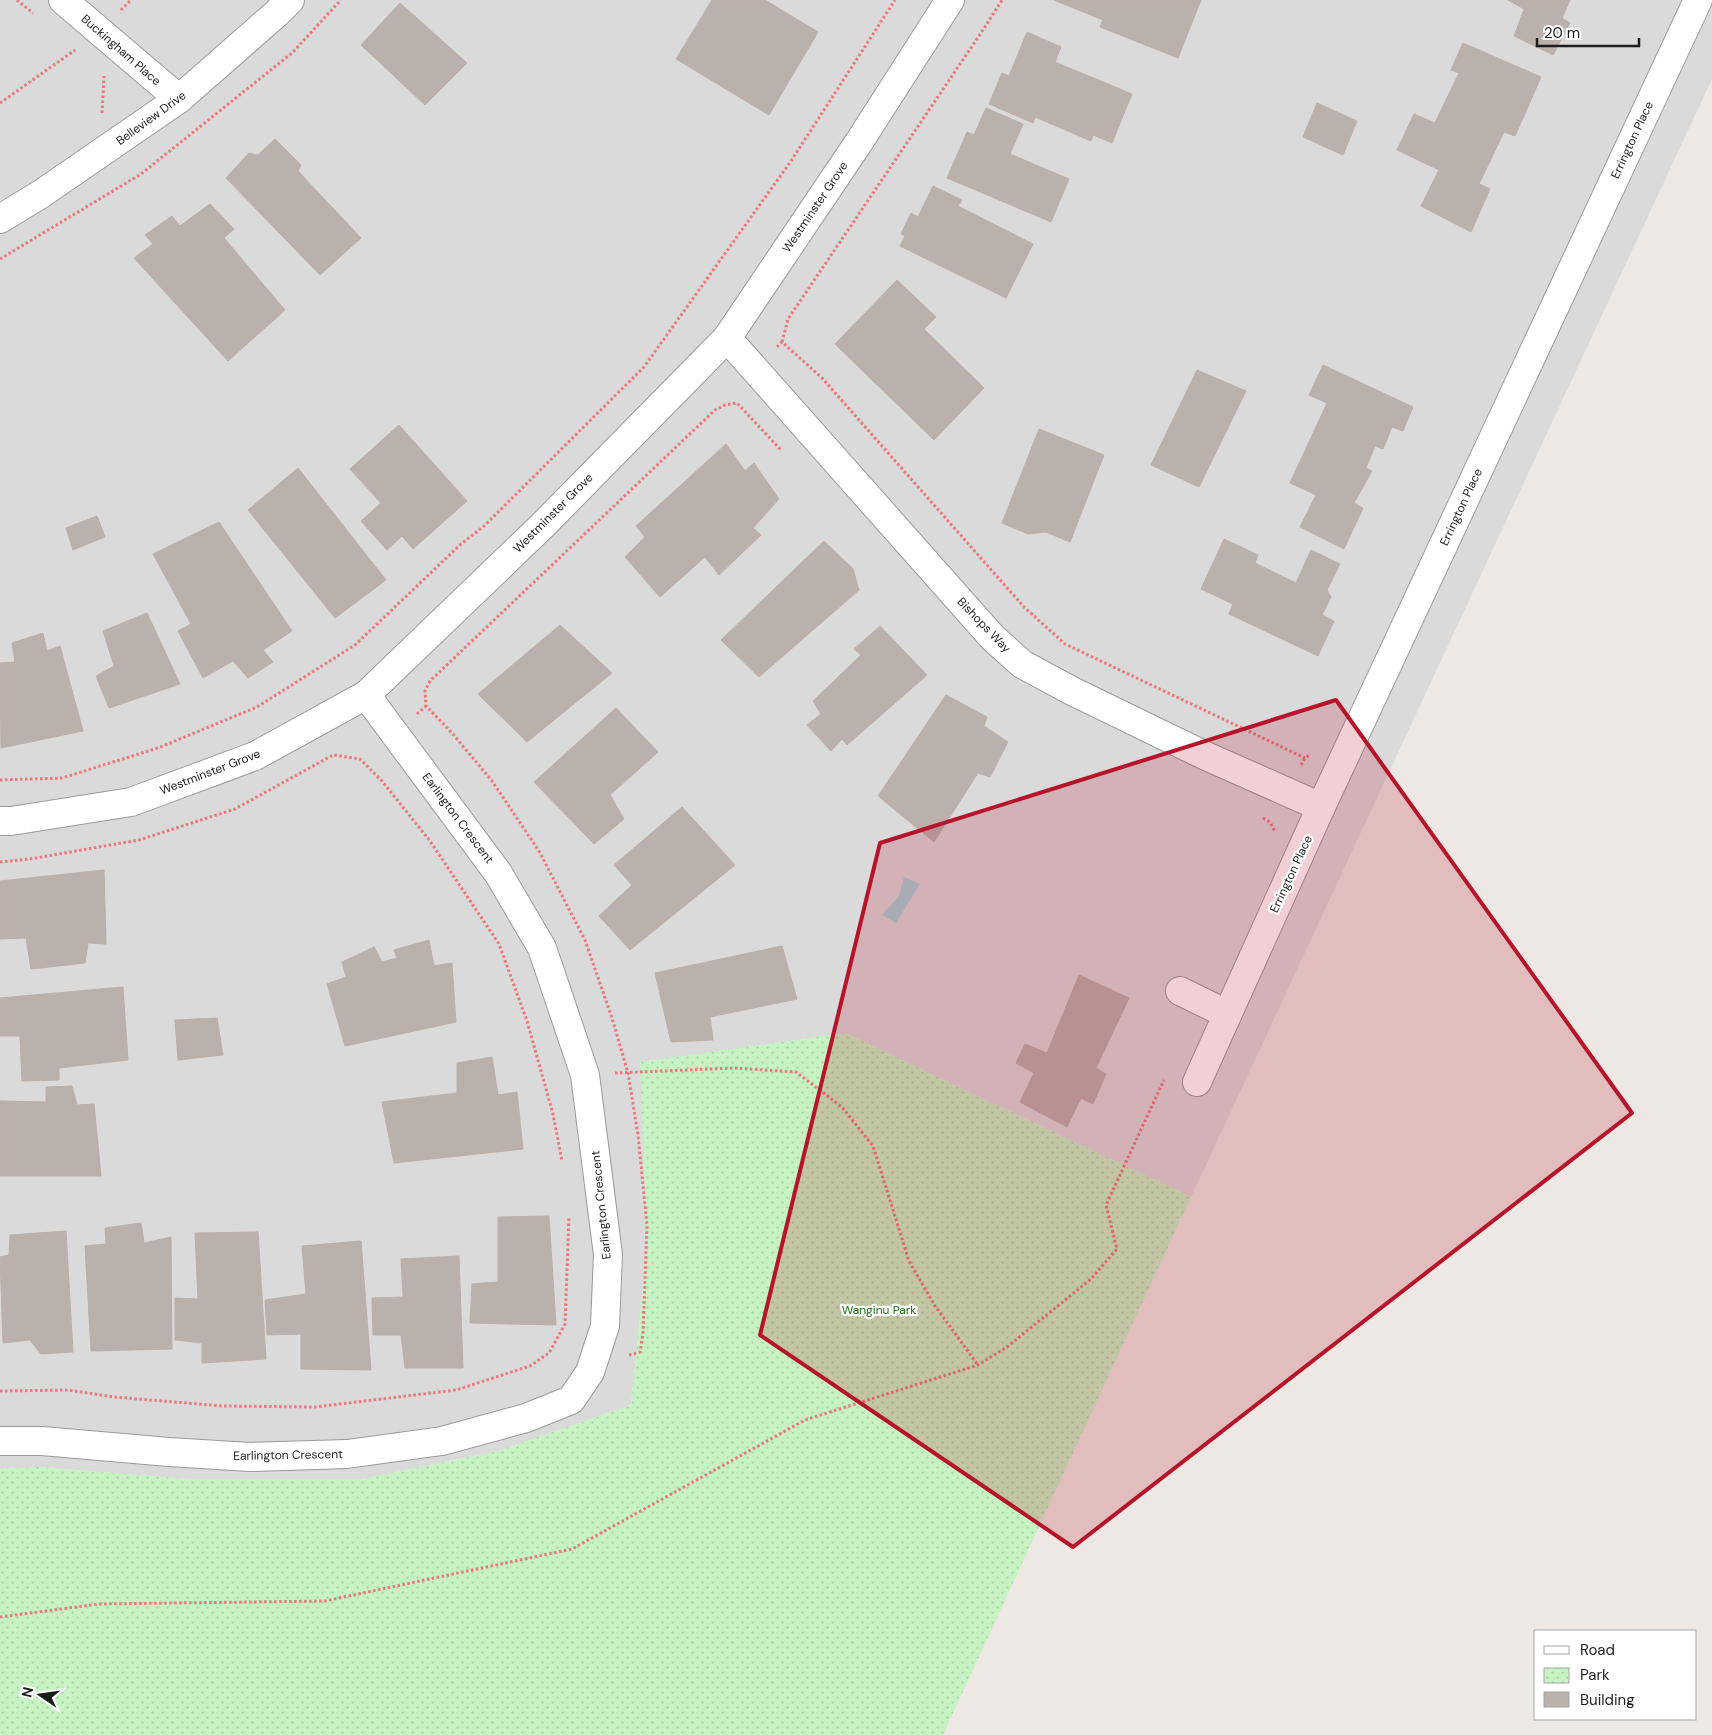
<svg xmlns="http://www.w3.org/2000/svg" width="1712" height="1735" font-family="'DM Sans',sans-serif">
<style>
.residential{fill:#dbdada}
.park{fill:url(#park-dots)}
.water{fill:#a8d2d6}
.building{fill:#bab1ad;stroke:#bdaea7}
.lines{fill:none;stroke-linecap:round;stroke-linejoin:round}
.minor-casing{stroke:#9a9a9a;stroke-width:30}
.path{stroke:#eb767b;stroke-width:3;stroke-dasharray:2.5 2.5;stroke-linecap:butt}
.minor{stroke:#fff;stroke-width:28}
.marked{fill:#b5142b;fill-opacity:0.2;stroke:#b5142b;stroke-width:4;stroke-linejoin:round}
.labels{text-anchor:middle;stroke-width:4.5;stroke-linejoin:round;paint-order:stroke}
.street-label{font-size:12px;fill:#1d1d1d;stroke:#fff}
.park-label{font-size:12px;fill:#1b6f16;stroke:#fff}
</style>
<defs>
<pattern id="park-dots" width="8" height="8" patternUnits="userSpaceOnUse" patternTransform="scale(1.25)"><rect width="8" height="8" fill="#c7f3c4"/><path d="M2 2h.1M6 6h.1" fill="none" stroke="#aad0a8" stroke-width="1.8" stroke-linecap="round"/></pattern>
</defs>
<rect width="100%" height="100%" fill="#ede8e3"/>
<!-- residential -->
<polygon class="residential" points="0,0 1712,0 1712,79 1191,1197 845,1033 647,1248 631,1405 498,1451 362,1479 189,1479 37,1467 0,1469"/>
<!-- park -->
<polygon class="park" points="845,1033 1191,1197 943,1735 0,1735 0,1469 37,1467 189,1479 362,1479 498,1451 631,1405 647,1248 640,1062"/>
<!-- water -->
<polygon class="water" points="904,877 920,884 896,923 882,915 899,896"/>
<!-- building -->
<g class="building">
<polygon points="712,0 765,0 818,32 769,115 676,59"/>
<polygon points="1054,0 1201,0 1178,58 1100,27 1103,20"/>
<polygon points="1508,0 1570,0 1562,18 1570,23 1553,55 1514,36 1524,9"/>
<polygon points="400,3 467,63 425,105 361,45"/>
<polygon points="1027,32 1061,47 1055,62 1132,94 1112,143 1093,135 1091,141 1035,117 1033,123 989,104 1002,73 1009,76"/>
<polygon points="1463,43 1541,77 1515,136 1504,132 1479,184 1490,189 1471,232 1421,206 1439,170 1397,150 1414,114 1435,123 1459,73 1451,70"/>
<polygon points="1317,103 1357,121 1343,155 1303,137"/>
<polygon points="986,108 1023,124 1010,154 1069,179 1051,222 947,178 967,132 974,135"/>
<polygon points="275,139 301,165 298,171 361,238 320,275 226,178 249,153 258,155"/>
<polygon points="933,186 962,200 958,206 1033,244 1006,298 900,246 905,236 901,234 911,213 918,217"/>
<polygon points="210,204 234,229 224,238 285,310 228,361 134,258 153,244 145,235 172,216 180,226"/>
<polygon points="897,280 936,317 924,329 984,388 934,440 835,344"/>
<polygon points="1323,365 1413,407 1403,431 1392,427 1383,449 1375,446 1366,468 1372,471 1354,503 1363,508 1344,549 1300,527 1316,495 1290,483 1327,403 1309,395"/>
<polygon points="1197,370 1246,391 1199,487 1151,465"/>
<polygon points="399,425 467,501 413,549 402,536 387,550 361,521 381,503 350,469"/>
<polygon points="1039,429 1104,455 1070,542 1046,532 1028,534 1002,523"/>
<polygon points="726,444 745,471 754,463 779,499 753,528 761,535 719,575 705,557 660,597 625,557 645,537 636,526"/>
<polygon points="298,468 386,580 335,618 248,510"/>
<polygon points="97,516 105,537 73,550 66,528"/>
<polygon points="219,522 292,631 263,650 273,662 248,678 233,661 203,678 178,631 191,624 153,554"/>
<polygon points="1224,539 1258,555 1255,563 1296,583 1311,550 1340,564 1327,590 1331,597 1322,615 1334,621 1318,656 1229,614 1233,604 1201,589"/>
<polygon points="824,541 853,569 859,590 759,677 721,640"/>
<polygon points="147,613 180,684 109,708 96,676 114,666 103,631"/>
<polygon points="560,625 612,673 527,742 478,694"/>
<polygon points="880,626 927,675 847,745 842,739 831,751 807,725 821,714 813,701 861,655 854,649"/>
<polygon points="43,633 47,651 60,646 83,731 1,748 0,663 15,662 12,643"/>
<polygon points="946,695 987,717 984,726 1008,742 990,777 978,773 934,842 878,796"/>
<polygon points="616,708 658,752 610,795 624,819 594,844 534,782"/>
<polygon points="682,807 735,865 630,950 599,916 632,885 614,865"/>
<polygon points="104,870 106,944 88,943 85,963 31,969 26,938 0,939 0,881"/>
<polygon points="429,940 434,966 452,963 456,1022 345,1046 327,984 346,977 342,962 374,947 382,962 397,958 394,950"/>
<polygon points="782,946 797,999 710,1017 713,1040 671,1042 655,973"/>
<polygon points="1079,975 1129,998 1096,1068 1106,1074 1093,1104 1081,1098 1067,1127 1020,1102 1034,1073 1016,1063 1025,1044 1047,1053"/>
<polygon points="123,987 128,1060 59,1068 59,1080 22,1081 20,1036 0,1036 0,998"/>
<polygon points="217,1018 223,1055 178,1060 175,1020"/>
<polygon points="492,1057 498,1095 517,1092 523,1149 394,1163 382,1102 457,1093 457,1063"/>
<polygon points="72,1086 77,1105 94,1104 101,1176 0,1176 0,1101 46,1102 46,1087"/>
<polygon points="549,1216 556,1325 470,1323 472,1284 498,1282 498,1217"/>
<polygon points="141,1223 144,1243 171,1237 172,1349 91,1351 85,1246 106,1244 105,1228"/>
<polygon points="66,1231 73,1352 41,1354 30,1340 3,1343 0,1257 9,1255 10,1235"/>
<polygon points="258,1232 266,1359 202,1363 202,1343 175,1340 175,1298 198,1299 195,1233"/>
<polygon points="361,1241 371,1370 301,1369 301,1334 267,1335 265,1300 306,1294 302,1246"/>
<polygon points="459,1256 463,1368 405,1368 401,1335 373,1335 372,1298 403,1297 401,1259"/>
</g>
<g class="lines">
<!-- minor casing -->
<g class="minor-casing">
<g id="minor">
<polyline points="63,0 179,99"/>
<polyline points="0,219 41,194 179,99 277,13 290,0"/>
<polyline points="727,338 993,638 1022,664 1072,691 1206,756 1321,807"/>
<polyline points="0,821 11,821 131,802 255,756 366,695 542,526 727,338 859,142 950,0"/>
<polyline points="1180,991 1227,1014"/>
<polyline points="1197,1082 1321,807 1698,0"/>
<polyline points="0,1441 42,1441 169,1452 250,1457 347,1454 442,1441 526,1418 571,1400 590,1372 605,1326 608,1255 585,1075 542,948 498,873 366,695"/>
</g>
</g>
<!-- path -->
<g class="path">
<polyline points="17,0 33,13"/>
<polyline points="121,10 131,0"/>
<polyline points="0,103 75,50"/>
<polyline points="102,113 104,76"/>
<polyline points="0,259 141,174 292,53 341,0"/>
<polyline points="782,342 788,319 985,27 1002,0"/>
<polyline points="777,347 782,342 822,378 1024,607 1065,644 1305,758"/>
<polyline points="417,714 426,706"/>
<polyline points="1301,765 1305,758 1309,755"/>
<polyline points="0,780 62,778 158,748 257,707 355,645 461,544 484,526 644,367 791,161 895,0"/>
<polyline points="1263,818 1270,822 1275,832"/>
<polyline points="0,862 30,859 139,840 235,809 333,755 360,759 382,781 430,841 499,944 527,1021 553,1114 562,1161"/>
<polyline points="615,1073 734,1068 796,1072 842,1107 873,1146 909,1261 935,1306 978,1365"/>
<polyline points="629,1355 640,1352 643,1334 647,1225 638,1135 628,1073 612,1018 585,940 539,851 492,781 452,733 426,706 425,691 430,681 715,410 725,405 737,403 781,450"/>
<polyline points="0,1391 68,1390 114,1397 223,1406 315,1407 456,1390 530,1366 549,1353 565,1324 569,1217"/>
<polyline points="0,1617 99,1604 325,1601 572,1549 805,1420 978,1365 1007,1347 1091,1279 1117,1249 1106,1205 1164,1080"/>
</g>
<!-- minor -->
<use href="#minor" class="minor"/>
</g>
<!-- marked area -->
<path class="marked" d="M1336,700l296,413 -559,434 -313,-212 120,-492z"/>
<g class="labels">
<!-- street labels -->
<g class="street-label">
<text transform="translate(121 50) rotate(41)" y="4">Buckingham Place</text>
<text transform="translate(151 118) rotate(-36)" y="4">Belleview Drive</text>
<text transform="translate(1632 140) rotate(-65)" y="4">Errington Place</text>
<text transform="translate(815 207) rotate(-56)" y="4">Westminster Grove</text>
<text transform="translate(1461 507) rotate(-65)" y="4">Errington Place</text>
<text transform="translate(553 513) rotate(-45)" y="4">Westminster Grove</text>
<text transform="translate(984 625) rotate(46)" y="4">Bishops Way</text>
<text transform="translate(210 772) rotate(-21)" y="4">Westminster Grove</text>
<text transform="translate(458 818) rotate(53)" y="4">Earlington Crescent</text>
<text transform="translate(1291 874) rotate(-65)" y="4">Errington Place</text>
<text transform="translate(601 1205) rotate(-96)" y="4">Earlington Crescent</text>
<text transform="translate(288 1455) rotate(-1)" y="4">Earlington Crescent</text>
</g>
<!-- park labels -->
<g class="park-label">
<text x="879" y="1314">Wanginu Park</text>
</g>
</g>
<!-- legend -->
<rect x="1534" y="1630" width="162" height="90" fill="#ffffff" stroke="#a5a5a5"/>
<rect x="1544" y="1646" width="25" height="8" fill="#ffffff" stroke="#a5a5a5"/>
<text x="1580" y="1655" font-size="15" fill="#1d1d1d">Road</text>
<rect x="1544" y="1668" width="25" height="15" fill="url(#park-dots)" stroke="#a5a5a5"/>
<text x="1580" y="1680" font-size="15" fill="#1d1d1d">Park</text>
<rect x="1544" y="1692" width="25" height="15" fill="#bab1ad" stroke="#a5a5a5"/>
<text x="1580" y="1705" font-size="15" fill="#1d1d1d">Building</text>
<!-- north arrow -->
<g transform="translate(40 1695) rotate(283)" stroke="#ffffff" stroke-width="4" paint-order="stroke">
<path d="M0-4L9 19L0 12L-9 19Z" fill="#1d1d1d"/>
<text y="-8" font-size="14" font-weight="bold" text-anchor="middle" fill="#1d1d1d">N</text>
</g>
<!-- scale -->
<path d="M1537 38v8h102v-8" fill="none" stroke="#1d1d1d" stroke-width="2.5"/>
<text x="1544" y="38" font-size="15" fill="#1d1d1d" stroke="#ffffff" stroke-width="4" paint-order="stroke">20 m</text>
</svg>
